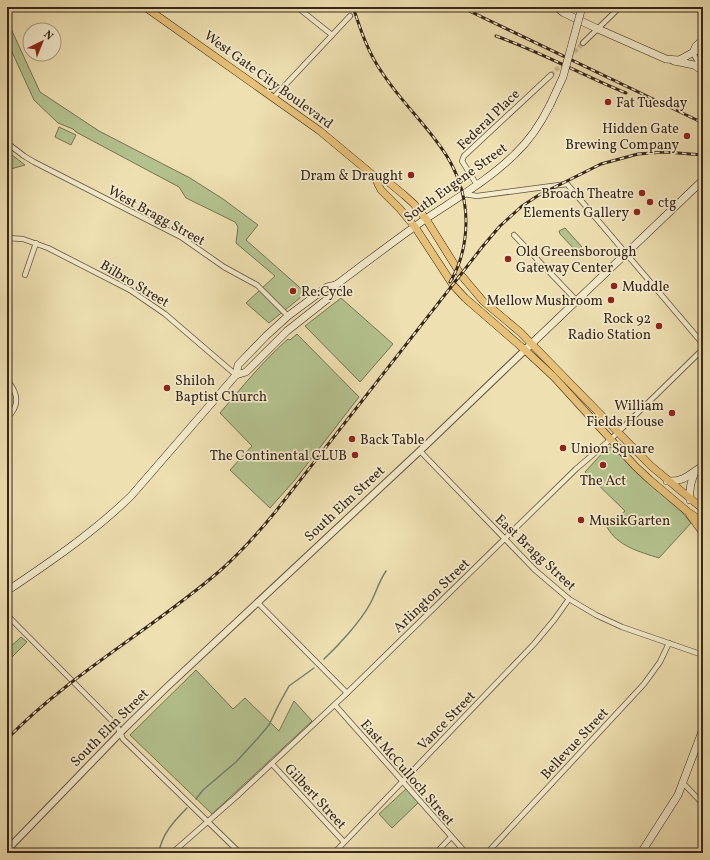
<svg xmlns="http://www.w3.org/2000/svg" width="710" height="860" font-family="Vollkorn,serif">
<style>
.green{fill:#b4c38f;stroke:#767455}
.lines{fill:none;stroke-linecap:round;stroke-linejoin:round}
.stream{stroke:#728173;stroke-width:1.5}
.minor-tunnel{stroke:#c9bb93;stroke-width:4.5;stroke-dasharray:4.5 2;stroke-linecap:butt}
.minor-casing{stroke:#655440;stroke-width:6}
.tertiary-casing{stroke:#655440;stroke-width:8}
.secondary-casing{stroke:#37261b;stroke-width:8}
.primary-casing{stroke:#37261b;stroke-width:8}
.minor{stroke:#f4ebcc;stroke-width:4.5}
.tertiary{stroke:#f4ebcc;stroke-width:6}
.secondary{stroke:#f4ebcc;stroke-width:7}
.primary{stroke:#e7c078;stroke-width:7}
.rail-casing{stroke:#37261b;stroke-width:3}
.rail{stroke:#f4ebcc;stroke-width:1.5;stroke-dasharray:4.5;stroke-linecap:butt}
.secondary-bridge-casing{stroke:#37261b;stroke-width:8;stroke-linecap:butt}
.secondary-bridge{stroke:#f4ebcc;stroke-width:7}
.poi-dot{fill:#8f2418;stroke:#f4ebcc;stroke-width:1.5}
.labels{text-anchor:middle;stroke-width:3.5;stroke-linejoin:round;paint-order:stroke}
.street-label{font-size:14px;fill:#37261b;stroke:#f4ebcc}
.poi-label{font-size:14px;fill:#37261b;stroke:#f4ebcc;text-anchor:start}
</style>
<rect width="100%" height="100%" fill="#eee0b1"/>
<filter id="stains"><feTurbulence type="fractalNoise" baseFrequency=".005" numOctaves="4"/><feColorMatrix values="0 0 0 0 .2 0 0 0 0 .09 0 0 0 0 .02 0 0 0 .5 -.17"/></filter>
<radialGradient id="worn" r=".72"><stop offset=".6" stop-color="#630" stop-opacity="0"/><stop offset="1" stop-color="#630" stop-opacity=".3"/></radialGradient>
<!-- green -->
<g class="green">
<polygon points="7,20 40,92 99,131 190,178 223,199 258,225 246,240 306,293 269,323 246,303 275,276 236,243 238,227 235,222 186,198 179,187 76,132 73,129 58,123 34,100 7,41"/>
<polygon points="59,127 76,135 71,145 55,137"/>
<polygon points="7,151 25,165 7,170"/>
<polygon points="565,228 582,247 577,252 560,234 559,231"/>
<polygon points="341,298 393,344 360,382 305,326"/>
<path d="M297,334l62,63 -65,84 -24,27 -40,-38 22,-24 -32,-33c22,-26 43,-52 68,-74l2,1z"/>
<path d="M611,447l4,3 25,25 42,37 9,11 -32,35c-19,-6 -42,-12 -52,-31l18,-16 -40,-39 22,-24z"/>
<polygon points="21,637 27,642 7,662 7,650"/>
<polygon points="196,670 233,709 245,698 279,731 294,701 312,721 212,814 130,735"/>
<polygon points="408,787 420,801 392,828 379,814"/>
</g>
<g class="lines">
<!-- stream -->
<g class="stream">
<path d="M324,659c15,-14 36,-37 46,-55 6,-11 9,-23 16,-33"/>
<polyline points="196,799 203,790 236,762 258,738 269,725 278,706 289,686 314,668"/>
<path d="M159,852c3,-18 15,-31 28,-44"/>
</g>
<!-- minor-tunnel -->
<polyline class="minor-tunnel" points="551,75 583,43"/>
<!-- minor casing -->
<g class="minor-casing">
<g id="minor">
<polyline points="297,7 332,35"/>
<polyline points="583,43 620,7"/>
<polyline points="693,53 702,69"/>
<polyline points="274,97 350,16"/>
<polyline points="7,143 24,156 34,162 181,237 224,267 257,285 288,316"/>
<polyline points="477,185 462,161 464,156 551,75"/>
<polyline points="464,194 477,196 567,184 703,344"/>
<polyline points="514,235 577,301"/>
<polyline points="7,238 23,239 48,248 130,290 165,314 236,375"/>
<polyline points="25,275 36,243"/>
<path d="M7,380c12,14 13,26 0,38"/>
<polyline points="420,451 535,570 569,599 596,615 622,627 703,655"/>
<polyline points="257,602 347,693"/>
<polyline points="7,615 117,726 123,739 240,853"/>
<polyline points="335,705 466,853"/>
<polyline points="272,764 344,842"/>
<polyline points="683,783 703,804"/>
<polyline points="172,853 237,796 347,693 576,469 611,439 703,349"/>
<polyline points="334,853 534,644 554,620 569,599"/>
<polyline points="436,853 451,837"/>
<polyline points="487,853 644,684 660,662 669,643"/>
</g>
</g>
<!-- tertiary casing -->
<g class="tertiary-casing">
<polyline id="tertiary" points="7,850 125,728 166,688 425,446 525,350"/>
</g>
<!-- secondary casing -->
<g class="secondary-casing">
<g id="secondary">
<polyline points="556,7 564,13 598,29 666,59 678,60 681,59 703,47"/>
<polyline points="693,53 696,46 703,40"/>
<polyline points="674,61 694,65 703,71"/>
<polyline points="525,350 703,180"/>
<polyline points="236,375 246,372 287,331 330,297 336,285"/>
<path d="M667,481c18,1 22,-7 36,-15"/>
<path d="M690,500c-1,-11 1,-18 5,-28"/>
<path d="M7,591c43,-29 86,-58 124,-95l105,-121 2,-10 28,-29 22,-20 39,-29 9,-2c29,-22 58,-44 88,-65 31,-21 65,-40 91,-66 15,-14 26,-31 35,-49"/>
<polyline points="641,853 678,795 703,729"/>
</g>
</g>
<!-- primary casing -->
<g class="primary-casing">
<g id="primary">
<polyline points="145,7 320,131 374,176 387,181 404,195 414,204 426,219 461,275 483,301 520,332 651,466 703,509"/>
<polyline points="374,176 381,190 400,209 415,227 453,285 465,298 525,350 554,377 635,466 650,480 688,512 703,522"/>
<polyline points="690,515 703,533"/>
</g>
</g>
<!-- minor -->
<use href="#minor" class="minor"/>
<!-- tertiary -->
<use href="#tertiary" class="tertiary"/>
<!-- secondary -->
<use href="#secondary" class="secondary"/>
<!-- primary -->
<use href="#primary" class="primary"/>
<!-- rail casing -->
<g class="rail-casing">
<g id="rail">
<path d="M353,7c8,24 15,46 30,67 34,51 82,80 83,147 0,22 -5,43 -16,61"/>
<polyline points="461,7 703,123"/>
<path d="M496,36c45,16 86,39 130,57"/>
<path d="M7,739c64,-66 146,-110 215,-170 20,-18 37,-37 54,-58l207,-265 17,-20 22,-20 17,-11 62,-31 37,-10 27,-2 38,3"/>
</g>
</g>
<!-- rail -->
<use href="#rail" class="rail"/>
<!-- secondary-bridge casing -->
<g class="secondary-bridge-casing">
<polyline id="secondary-bridge" points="550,105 563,77 582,7"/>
</g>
<!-- secondary-bridge -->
<use href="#secondary-bridge" class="secondary-bridge"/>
</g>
<!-- markers -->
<g class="poi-dot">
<circle cx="608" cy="102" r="4"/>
<circle cx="687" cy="136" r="4"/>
<circle cx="411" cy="175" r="4"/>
<circle cx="642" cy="193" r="4"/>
<circle cx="650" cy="202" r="4"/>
<circle cx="637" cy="212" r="4"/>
<circle cx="508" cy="259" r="4"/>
<circle cx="614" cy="286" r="4"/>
<circle cx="293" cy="291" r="4"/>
<circle cx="611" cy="300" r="4"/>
<circle cx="659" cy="326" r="4"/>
<circle cx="167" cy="388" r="4"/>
<circle cx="672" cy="413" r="4"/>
<circle cx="352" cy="439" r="4"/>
<circle cx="563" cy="448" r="4"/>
<circle cx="355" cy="455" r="4"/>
<circle cx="603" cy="465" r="4"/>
<circle cx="581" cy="520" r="4"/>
</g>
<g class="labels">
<!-- street labels -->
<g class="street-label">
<text transform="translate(269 79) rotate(36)" y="5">West Gate City Boulevard</text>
<text transform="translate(488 119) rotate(-44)" y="5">Federal Place</text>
<text transform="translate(455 182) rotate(-36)" y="5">South Eugene Street</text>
<text transform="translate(157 215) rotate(29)" y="5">West Bragg Street</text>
<text transform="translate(135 283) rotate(31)" y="5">Bilbro Street</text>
<text transform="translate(344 503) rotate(-43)" y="5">South Elm Street</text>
<text transform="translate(536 552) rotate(43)" y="5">East Bragg Street</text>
<text transform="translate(431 595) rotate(-44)" y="5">Arlington Street</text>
<text transform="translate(446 720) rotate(-46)" y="5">Vance Street</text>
<text transform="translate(109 727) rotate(-45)" y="5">South Elm Street</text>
<text transform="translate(574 743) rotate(-47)" y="5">Bellevue Street</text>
<text transform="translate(408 772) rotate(49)" y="5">East McCulloch Street</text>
<text transform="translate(316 796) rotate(47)" y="5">Gilbert Street</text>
</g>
<!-- poi labels -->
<g class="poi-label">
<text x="616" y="107">Fat Tuesday</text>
<text x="679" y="133" text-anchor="end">Hidden Gate<tspan x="679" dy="16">Brewing Company</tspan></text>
<text x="403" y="180" text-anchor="end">Dram &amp; Draught</text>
<text x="634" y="198" text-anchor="end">Broach Theatre</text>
<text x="658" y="207">ctg</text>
<text x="629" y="217" text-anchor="end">Elements Gallery</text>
<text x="516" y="256">Old Greensborough<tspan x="516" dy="16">Gateway Center</tspan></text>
<text x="622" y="291">Muddle</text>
<text x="301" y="296">Re:Cycle</text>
<text x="603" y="305" text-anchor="end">Mellow Mushroom</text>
<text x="651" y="323" text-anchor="end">Rock 92<tspan x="651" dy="16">Radio Station</tspan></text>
<text x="175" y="385">Shiloh<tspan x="175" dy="16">Baptist Church</tspan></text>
<text x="664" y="410" text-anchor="end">William<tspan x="664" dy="16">Fields House</tspan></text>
<text x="360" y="444">Back Table</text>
<text x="571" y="453">Union Square</text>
<text x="347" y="460" text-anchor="end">The Continental CLUB</text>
<text x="603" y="485" text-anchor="middle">The Act</text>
<text x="589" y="525">MusikGarten</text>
</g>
</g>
<!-- margin -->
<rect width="710" height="860" fill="none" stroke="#eee0b1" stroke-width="24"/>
<rect x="8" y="8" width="694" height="844" fill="none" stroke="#37261b" stroke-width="2"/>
<rect x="12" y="12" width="686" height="836" fill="none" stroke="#37261b"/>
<!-- north arrow -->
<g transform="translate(42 42) rotate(43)"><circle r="19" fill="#f4ebcc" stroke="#a89c85"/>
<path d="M0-3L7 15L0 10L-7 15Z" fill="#8f2418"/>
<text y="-6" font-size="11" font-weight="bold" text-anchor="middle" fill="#37261b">N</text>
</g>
<rect width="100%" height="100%" filter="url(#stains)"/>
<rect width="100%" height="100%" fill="url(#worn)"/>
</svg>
